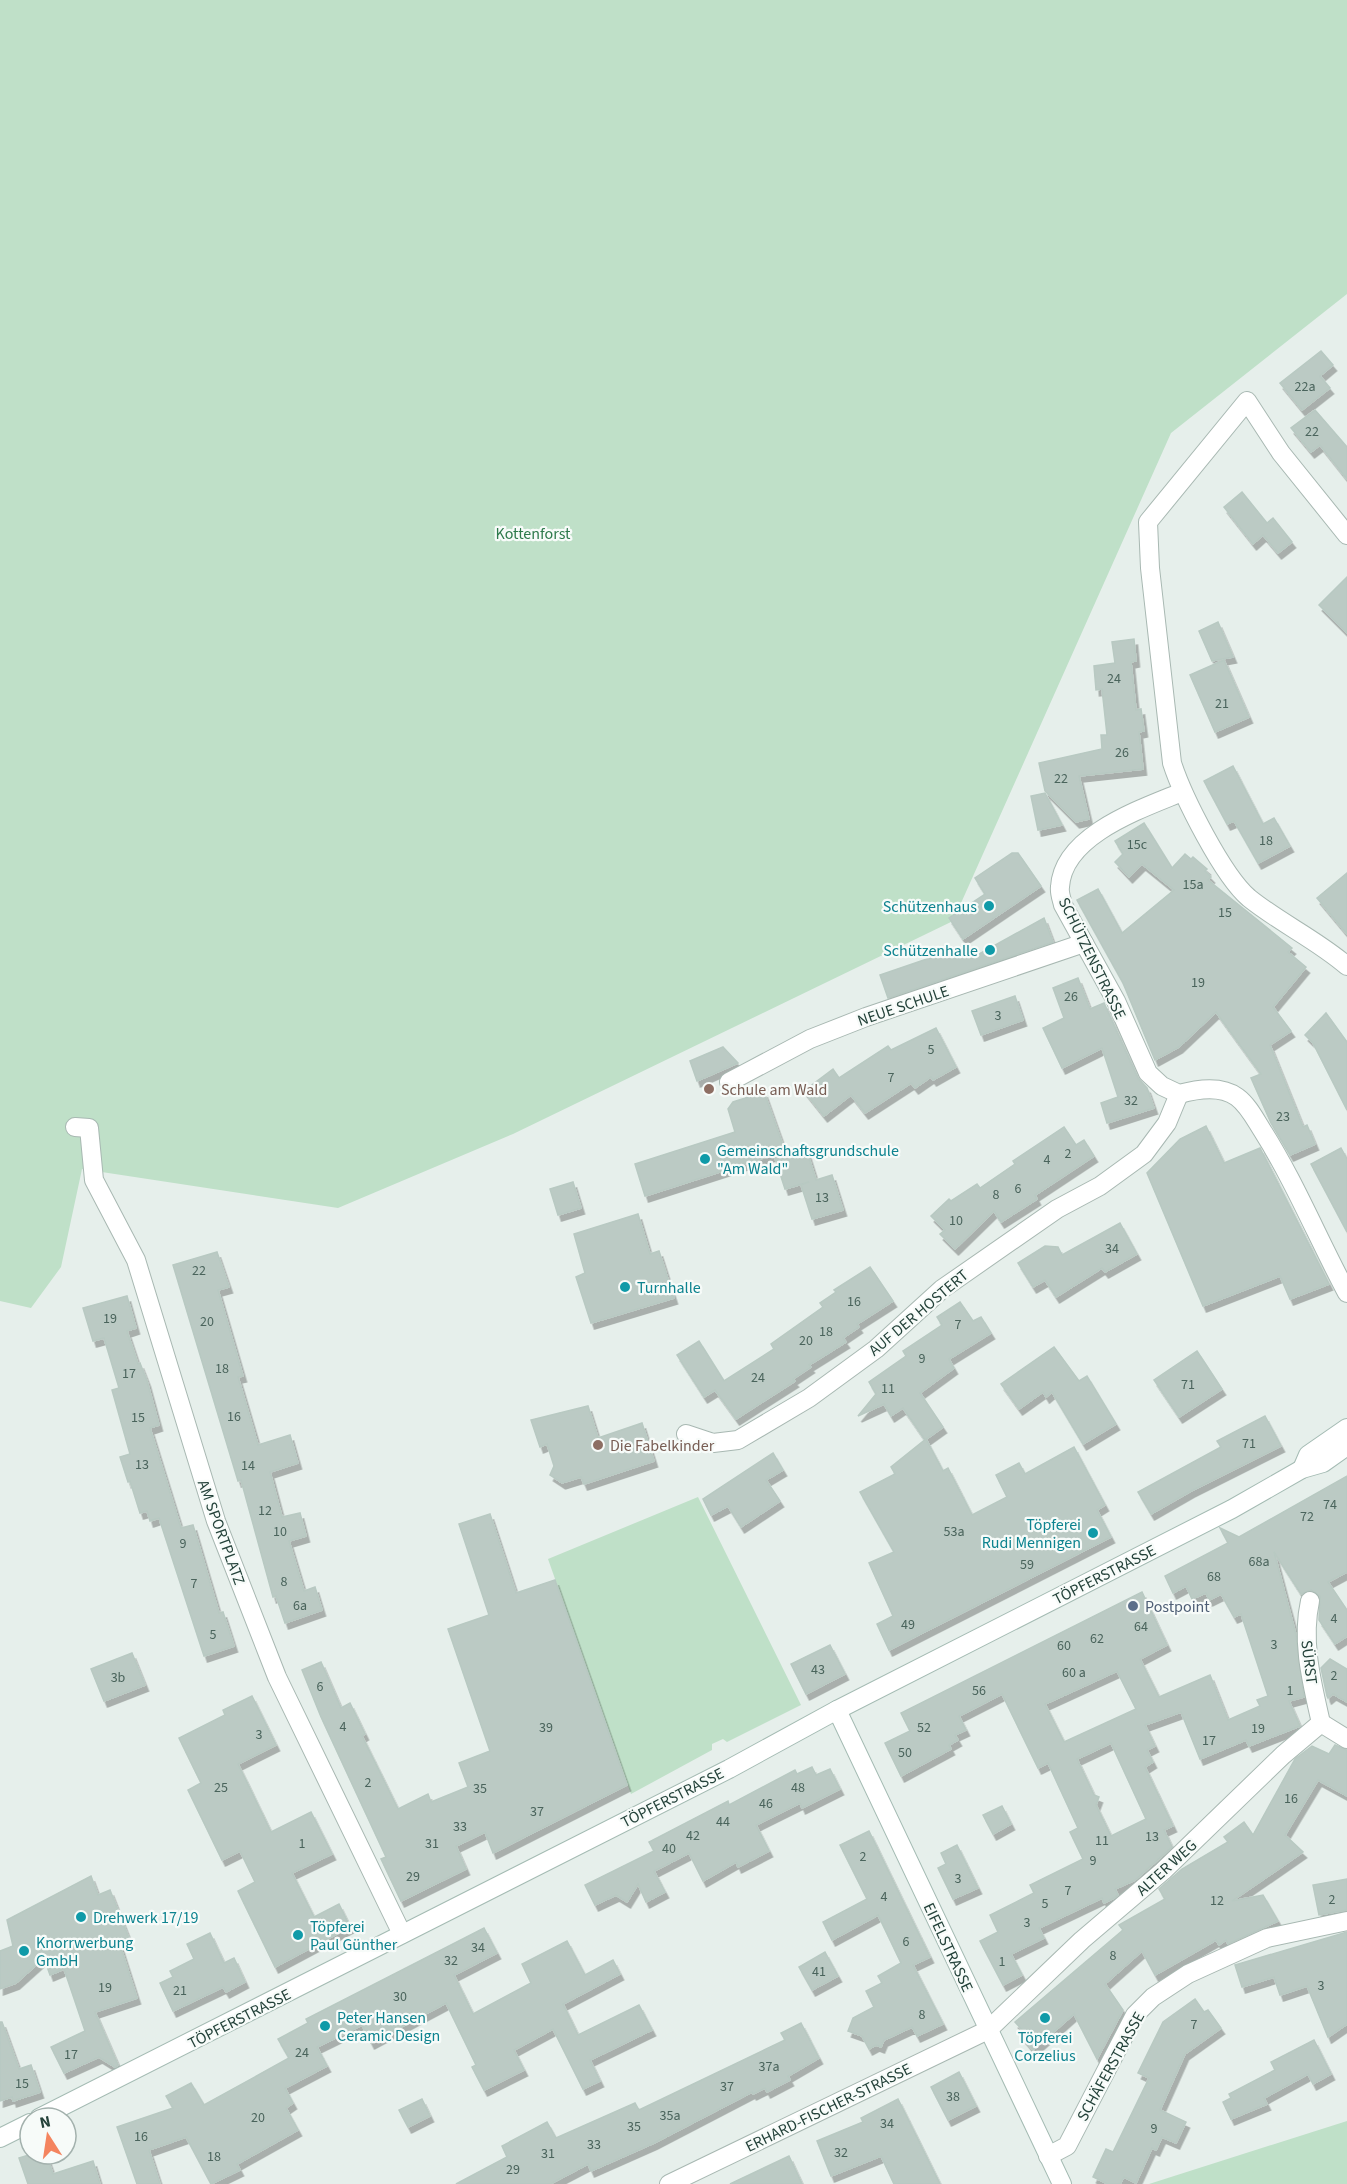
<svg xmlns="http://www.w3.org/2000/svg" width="1347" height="2184" font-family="'Source Sans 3',sans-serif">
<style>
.green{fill:#bfe0c8}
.building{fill:#bbcac4;stroke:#b8c9c2;stroke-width:1.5;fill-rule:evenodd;filter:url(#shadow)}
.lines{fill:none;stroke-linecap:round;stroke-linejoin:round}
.street-casing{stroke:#a8b8b2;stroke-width:20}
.secondary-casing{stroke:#a4bbb3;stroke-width:20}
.street{stroke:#fff;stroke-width:18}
.secondary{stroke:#fff;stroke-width:18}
.culture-dot{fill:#0f9aa8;stroke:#f7fbf9;stroke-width:2}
.education-dot{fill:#8d6e63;stroke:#f7fbf9;stroke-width:2}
.service-dot{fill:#5c6f8a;stroke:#f7fbf9;stroke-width:2}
.labels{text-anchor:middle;stroke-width:4.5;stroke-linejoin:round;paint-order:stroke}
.number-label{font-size:14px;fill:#4a645c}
.park-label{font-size:16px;fill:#2d7a4b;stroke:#f7fbf9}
.culture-label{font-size:16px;fill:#0d838f;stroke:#f7fbf9;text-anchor:start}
.street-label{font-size:16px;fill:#24423a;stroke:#f7fbf9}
.education-label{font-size:16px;fill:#785e54;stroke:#f7fbf9;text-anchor:start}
.service-label{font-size:16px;fill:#4e5e75;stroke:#f7fbf9;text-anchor:start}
</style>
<defs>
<filter id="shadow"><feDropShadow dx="3.5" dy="6" stdDeviation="0" flood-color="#0004"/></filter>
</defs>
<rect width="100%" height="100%" fill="#e6efeb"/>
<!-- green -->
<g class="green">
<polygon points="0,0 1347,0 1347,294 1171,433 953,921 513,1134 338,1208 82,1169 61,1267 31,1308 0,1301"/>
<polygon points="698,1497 801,1705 727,1742 723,1739 712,1744 712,1750 631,1794 548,1559"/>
<polygon points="1347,2121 1347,2184 1149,2184"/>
</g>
<!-- building -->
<g class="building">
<polygon points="1321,351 1333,365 1320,376 1330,388 1302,410 1280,383"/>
<polygon points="1315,410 1347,447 1347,479 1320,445 1311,452 1291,428"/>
<polygon points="1242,492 1267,523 1273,518 1292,542 1278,553 1263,535 1253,544 1224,507"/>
<polygon points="1347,577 1347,633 1319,605"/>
<polygon points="1218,622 1233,657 1212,661 1199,631"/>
<polygon points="1134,639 1136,661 1131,662 1136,710 1141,709 1144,731 1139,732 1143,769 1079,776 1089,819 1076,822 1045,791 1039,763 1102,749 1101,735 1107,735 1102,689 1096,690 1094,666 1115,663 1112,642"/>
<polygon points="1224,660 1249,717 1215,732 1190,675"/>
<polygon points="1233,766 1263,824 1274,818 1290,846 1258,863 1234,821 1227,824 1204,781"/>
<polygon points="1045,793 1062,825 1038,830 1031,796"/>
<polygon points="1144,823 1172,868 1185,854 1191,859 1193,857 1207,869 1205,871 1211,877 1208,880 1292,948 1288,952 1306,967 1273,1007 1291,1031 1270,1045 1303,1127 1307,1125 1315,1144 1290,1155 1271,1123 1251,1078 1261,1074 1216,1012 1179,1047 1155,1060 1123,983 1077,900 1098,889 1122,933 1174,890 1142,864 1129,877 1115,862 1123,854 1115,841"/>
<polygon points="1012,853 1018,853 1041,886 963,939 949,918 985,894 975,878"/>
<polygon points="1347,873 1347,934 1317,898"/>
<polygon points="1044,918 1053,942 888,998 880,975 965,946 972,958"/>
<polygon points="1078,978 1090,1009 1104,1003 1138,1078 1147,1088 1154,1108 1107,1123 1101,1103 1118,1097 1102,1048 1062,1068 1043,1028 1064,1018 1053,988"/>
<polygon points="1015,996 1023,1020 981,1035 972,1011"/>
<polygon points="1326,1013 1347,1042 1347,1110 1313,1043 1305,1035"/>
<polygon points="936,1028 956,1067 933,1080 931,1077 915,1088 911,1083 865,1113 851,1095 824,1116 804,1091 833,1069 839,1078 888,1046 891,1050"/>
<polygon points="723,1047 738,1063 697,1081 690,1061"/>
<polygon points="764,1092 785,1151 645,1196 635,1164 735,1132 728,1109 733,1102"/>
<polygon points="1206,1126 1224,1163 1260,1148 1329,1284 1290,1299 1280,1276 1203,1306 1147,1173 1180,1139"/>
<polygon points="1064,1127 1076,1145 1084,1140 1094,1156 1035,1195 1037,1199 1001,1222 994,1211 955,1249 940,1234 945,1230 931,1216 949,1199 951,1201 977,1184 980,1188 1015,1164 1013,1161"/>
<polygon points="805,1145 816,1180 832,1175 843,1210 812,1219 801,1185 809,1182 785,1189 774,1155"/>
<polygon points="1341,1148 1347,1159 1347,1232 1311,1164"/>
<polygon points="573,1182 581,1208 558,1215 550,1189"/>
<polygon points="638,1214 650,1254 659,1251 674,1298 591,1323 576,1277 585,1273 574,1234"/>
<polygon points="1120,1223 1137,1254 1105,1272 1102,1268 1056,1297 1045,1280 1033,1287 1018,1263 1045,1246 1058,1247 1062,1255"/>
<polygon points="217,1252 229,1287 218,1290 243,1376 238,1377 258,1445 290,1435 298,1463 270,1472 282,1517 300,1513 306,1536 289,1541 304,1591 315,1587 322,1610 285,1623 276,1596 273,1597 241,1480 238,1481 173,1265"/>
<polygon points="870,1267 893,1301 857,1324 859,1327 843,1338 846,1342 809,1365 811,1367 793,1379 795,1381 736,1419 715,1390 704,1397 677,1355 699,1341 724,1381 774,1349 771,1344 823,1307 820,1303 836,1292 834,1290"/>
<polygon points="127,1296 136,1328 127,1331 138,1364 140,1363 147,1381 159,1425 150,1428 181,1528 193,1525 219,1613 223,1612 234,1646 204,1656 159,1518 150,1521 147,1511 140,1513 130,1481 128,1482 120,1457 130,1454 112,1390 119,1388 104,1338 93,1341 83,1308"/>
<polygon points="960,1302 973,1321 981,1317 991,1333 949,1359 954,1368 920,1393 943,1427 925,1440 903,1408 891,1416 884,1404 858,1416 876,1394 869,1382 906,1356 903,1351 942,1325 937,1317"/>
<polygon points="1054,1347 1079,1381 1087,1376 1116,1424 1083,1444 1052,1392 1046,1397 1043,1392 1019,1409 1001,1384"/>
<polygon points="1197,1351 1222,1389 1179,1417 1154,1380"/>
<polygon points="588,1406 598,1438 642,1423 654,1461 584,1484 581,1477 562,1483 550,1475 554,1466 547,1444 540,1447 531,1420"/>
<polygon points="1265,1416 1281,1446 1191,1491 1151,1514 1138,1492 1221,1447 1217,1441"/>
<polygon points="926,1439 943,1471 948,1468 972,1515 1007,1497 996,1475 1019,1463 1025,1474 1074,1447 1105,1505 1097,1510 1111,1537 889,1650 877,1624 893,1616 869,1563 894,1552 860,1492 895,1474 891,1467"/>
<polygon points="773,1453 783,1470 766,1480 780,1501 741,1527 728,1506 711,1515 703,1499"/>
<path d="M1347,1476v96l-19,10 19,28v26l-12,8 -16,-24 1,-24 -9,-6 -10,4 -27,-42 22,83 8,62 -15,4 11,25 -51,20 -3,-6 -46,19 -19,-47 -36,13 10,21 -8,4 6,12 -8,5 28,59 -9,4 8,17 -37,33 -20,9 3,6 -4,3 -10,5 -2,-5 -63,30 5,10 -33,16 11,21 -19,10 -23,-44 18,-9 -8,-17 44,-22 -4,-8 53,-26 -13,-27 8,-4 -30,-65 -10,5 -36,-74 -43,22 7,14 -11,5 3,5 -9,5 2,4 -50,27 -16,-33 25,-12 -9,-18 241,-121 25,53 -27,14 19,38 51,-22 18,45 32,-14 -3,-6 11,-4 -27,-82 -7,3 -13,-23 -12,6 -3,-7 -14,6 -6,-13 -13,7 -8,-17 63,-33 -8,-15 19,9zM1117,1671l19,38 -72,33 -19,-38zM1111,1743l35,76 -35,17 -15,-31 3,-8 -5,-2 -17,-36z"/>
<polygon points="490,1514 516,1593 555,1580 627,1785 493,1853 485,1832 456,1846 466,1869 401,1901 381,1859 386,1857 321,1717 302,1670 321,1662 341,1708 350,1703 365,1734 362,1736 398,1809 428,1794 431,1802 468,1787 459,1763 490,1751 448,1629 489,1615 459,1524"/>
<polygon points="830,1645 845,1674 806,1694 791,1664"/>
<polygon points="132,1653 145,1685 104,1701 91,1669"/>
<polygon points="1330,1659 1347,1669 1347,1702 1333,1694 1328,1698 1327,1696 1321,1668"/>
<polygon points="252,1696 276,1745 238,1764 271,1832 311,1812 332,1854 292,1873 314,1917 339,1904 350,1927 275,1967 238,1891 255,1882 240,1851 222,1860 188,1790 201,1783 179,1738 225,1715 223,1710"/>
<polygon points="1335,1745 1347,1750 1347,1796 1318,1780 1285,1835 1303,1852 1232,1901 1263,1895 1278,1921 1228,1944 1226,1940 1219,1945 1216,1940 1155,1975 1142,1951 1105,1984 1123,2010 1097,2059 1074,2014 1033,2050 1022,2037 1026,2034 1015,2022 1123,1930 1119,1925 1165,1899 1159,1889 1182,1869 1228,1842 1224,1837 1244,1822 1253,1835 1295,1759 1312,1746 1329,1754"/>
<polygon points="812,1767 816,1775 830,1769 840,1789 802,1808 800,1803 756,1825 769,1851 738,1867 736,1862 703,1881 689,1853 654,1871 665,1892 646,1902 638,1884 627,1902 616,1895 595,1905 585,1885 654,1851 649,1842 728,1801 729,1805 795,1770 797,1774"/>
<polygon points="1002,1806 1011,1824 993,1834 983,1815"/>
<polygon points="869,1831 930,1957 913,1965 943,2024 917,2036 912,2027 884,2040 881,2047 876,2045 869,2049 862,2036 848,2031 853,2018 874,2007 866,1991 882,1983 878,1976 901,1963 878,1915 832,1940 823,1922 867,1899 840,1845"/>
<polygon points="957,1845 978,1888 953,1899 938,1868 946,1864 941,1853"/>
<polygon points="91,1876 98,1895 110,1890 130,1941 120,1945 137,1998 95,2012 118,2065 115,2067 99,2057 64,2073 51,2047 85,2031 64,1969 50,1975 44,1958 16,1983 0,1989 0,1951 13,1946 7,1920"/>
<polygon points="1347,1879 1347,1910 1319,1915 1313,1885"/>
<polygon points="484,1928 497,1953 454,1975 473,2014 531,1983 522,1964 567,1941 585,1975 613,1960 620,1974 563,2004 578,2035 639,2005 652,2030 590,2060 600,2081 583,2089 553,2029 514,2050 524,2070 484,2090 472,2067 476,2065 446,2003 371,2043 362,2025 317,2047 327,2066 285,2088 293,2103 286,2108 298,2130 237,2164 240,2170 211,2184 186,2137 149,2150 160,2184 137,2184 117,2127 173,2108 166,2096 191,2083 204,2105 289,2058 278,2039 308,2023 306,2019"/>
<polygon points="1347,1932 1347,2024 1328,2037 1307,1986 1280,1995 1274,1977 1242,1987 1235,1965"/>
<polygon points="210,1933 224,1963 234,1958 245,1982 226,1992 223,1987 173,2011 160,1983 173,1977 170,1971 194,1959 187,1944"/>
<polygon points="825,1952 838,1976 812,1990 799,1967"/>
<polygon points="1195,1999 1204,2012 1208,2010 1221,2028 1185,2054 1160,2110 1186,2122 1176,2143 1162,2137 1156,2150 1152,2148 1136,2183 1124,2177 1120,2184 1108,2184 1093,2177 1106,2149 1113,2152 1149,2078 1138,2073 1163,2022"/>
<polygon points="0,2022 2,2022 19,2069 31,2065 40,2092 13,2101 12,2097 0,2101"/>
<polygon points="801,2023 819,2058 788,2076 790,2080 767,2092 765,2088 753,2094 752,2092 654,2143 591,2171 588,2164 550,2184 456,2184 507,2157 502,2146 547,2122 556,2138 635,2103 639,2110 785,2040 781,2033"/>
<polygon points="1314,2040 1331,2074 1313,2084 1308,2074 1264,2098 1267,2104 1231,2119 1223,2102 1231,2098 1229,2094 1275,2070 1271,2062"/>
<polygon points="959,2072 976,2106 948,2120 931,2087"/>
<polygon points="422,2099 430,2116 408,2127 399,2110"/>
<polygon points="898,2099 940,2184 894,2184 881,2156 831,2176 817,2141 863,2122 861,2118"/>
<polygon points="32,2154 46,2154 53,2174 93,2161 100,2184 28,2184 19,2158"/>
<polygon points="789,2156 802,2184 730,2184"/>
</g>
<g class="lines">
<!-- street casing -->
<g class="street-casing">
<g id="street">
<path d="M1347,535l-66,-82 -34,-52 -99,121 2,46 22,195c11,34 51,113 77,135 31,25 68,42 98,68"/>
<path d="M1182,792c-41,17 -119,43 -122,95 -1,6 2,13 3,18l53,96 32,72 14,13 17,8c18,-5 42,-9 58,3 11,8 18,22 25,33 33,52 56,109 85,163"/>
<polyline points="729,1082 810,1039 866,1017 1084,943"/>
<polyline points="75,1127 89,1128 94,1180 136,1260 216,1521 277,1677 402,1934"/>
<polyline points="686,1434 713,1443 738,1440 809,1398 876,1349 942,1289 1057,1209 1100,1186 1144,1154 1167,1123 1179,1094"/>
<path d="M1310,1601c-9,41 2,82 11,122"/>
<polyline points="1048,2156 1067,2146 1135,2015 1153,1997 1188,1974 1267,1938 1347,1921"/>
<polyline points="669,2184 988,2030 1082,1940 1163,1871 1283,1755 1321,1723 1347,1739"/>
</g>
</g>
<!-- secondary casing -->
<g class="secondary-casing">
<g id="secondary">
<polyline points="1302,1469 1308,1455 1347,1428"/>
<polyline points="837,1710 1062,2184"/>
<polyline points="39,2118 729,1769 837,1710 1232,1509 1302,1469 1323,1463 1347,1446"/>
<polyline points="0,2138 30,2123"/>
</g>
</g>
<!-- street -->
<use href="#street" class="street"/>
<!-- secondary -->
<use href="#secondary" class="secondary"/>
</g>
<!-- markers -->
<g class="culture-dot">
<circle cx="989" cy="906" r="6"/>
<circle cx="990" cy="950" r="6"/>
<circle cx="705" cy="1159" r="6"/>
<circle cx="625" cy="1287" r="6"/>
<circle cx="1093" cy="1533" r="6"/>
<circle cx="81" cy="1917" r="6"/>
<circle cx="298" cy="1935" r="6"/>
<circle cx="24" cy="1951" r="6"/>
<circle cx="1045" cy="2018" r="6"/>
<circle cx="325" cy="2026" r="6"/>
</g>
<g class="education-dot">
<circle cx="709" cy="1089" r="6"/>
<circle cx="598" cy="1445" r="6"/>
</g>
<circle class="service-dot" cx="1133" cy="1606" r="6"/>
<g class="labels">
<!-- number labels -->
<g class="number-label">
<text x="1305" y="391">22a</text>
<text x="1312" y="436">22</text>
<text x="1114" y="683">24</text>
<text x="1222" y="708">21</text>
<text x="1122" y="757">26</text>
<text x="1061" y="783">22</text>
<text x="1266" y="845">18</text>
<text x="1137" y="849">15c</text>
<text x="1193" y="889">15a</text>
<text x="1225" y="917">15</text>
<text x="1198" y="987">19</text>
<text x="1071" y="1001">26</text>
<text x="998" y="1020">3</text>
<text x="931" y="1054">5</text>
<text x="891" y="1082">7</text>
<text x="1131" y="1105">32</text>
<text x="1283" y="1121">23</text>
<text x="1068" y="1158">2</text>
<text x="1047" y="1164">4</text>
<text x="1018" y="1193">6</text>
<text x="996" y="1199">8</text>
<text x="822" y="1202">13</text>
<text x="956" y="1225">10</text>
<text x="1112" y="1253">34</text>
<text x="199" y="1275">22</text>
<text x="854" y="1306">16</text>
<text x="110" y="1323">19</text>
<text x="207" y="1326">20</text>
<text x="958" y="1329">7</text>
<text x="826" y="1336">18</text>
<text x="806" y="1345">20</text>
<text x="922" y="1363">9</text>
<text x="222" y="1373">18</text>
<text x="129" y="1378">17</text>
<text x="758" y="1382">24</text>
<text x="1188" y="1389">71</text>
<text x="888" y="1393">11</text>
<text x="234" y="1421">16</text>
<text x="138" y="1422">15</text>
<text x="1249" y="1448">71</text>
<text x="142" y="1469">13</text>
<text x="248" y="1470">14</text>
<text x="1330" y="1509">74</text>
<text x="265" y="1515">12</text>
<text x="1307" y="1521">72</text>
<text x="280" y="1536">10</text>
<text x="954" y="1536">53a</text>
<text x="183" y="1548">9</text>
<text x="1259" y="1566">68a</text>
<text x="1027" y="1569">59</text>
<text x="1214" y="1581">68</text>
<text x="284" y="1586">8</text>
<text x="194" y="1588">7</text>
<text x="300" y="1610">6a</text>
<text x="1334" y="1623">4</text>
<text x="908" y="1629">49</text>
<text x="1141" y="1631">64</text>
<text x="213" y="1639">5</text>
<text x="1097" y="1643">62</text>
<text x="1274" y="1649">3</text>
<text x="1064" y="1650">60</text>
<text x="818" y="1674">43</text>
<text x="1074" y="1677">60 a</text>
<text x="1334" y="1680">2</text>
<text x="118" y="1682">3b</text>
<text x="320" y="1691">6</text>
<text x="979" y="1695">56</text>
<text x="1290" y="1695">1</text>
<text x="343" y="1731">4</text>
<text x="546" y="1732">39</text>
<text x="924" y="1732">52</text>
<text x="1258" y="1733">19</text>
<text x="259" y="1739">3</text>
<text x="1209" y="1745">17</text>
<text x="905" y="1757">50</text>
<text x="368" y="1787">2</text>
<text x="221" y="1792">25</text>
<text x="798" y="1792">48</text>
<text x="480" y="1793">35</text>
<text x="1291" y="1803">16</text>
<text x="766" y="1808">46</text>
<text x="537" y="1816">37</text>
<text x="723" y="1826">44</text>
<text x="460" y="1831">33</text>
<text x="693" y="1840">42</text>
<text x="1152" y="1841">13</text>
<text x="1102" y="1845">11</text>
<text x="302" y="1848">1</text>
<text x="432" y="1848">31</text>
<text x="669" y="1853">40</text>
<text x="863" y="1861">2</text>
<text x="1093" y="1865">9</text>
<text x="413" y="1881">29</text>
<text x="958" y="1883">3</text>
<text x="1068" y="1895">7</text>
<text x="884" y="1901">4</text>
<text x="1332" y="1904">2</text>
<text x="1217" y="1905">12</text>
<text x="1045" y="1908">5</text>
<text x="1027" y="1927">3</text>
<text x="906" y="1946">6</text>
<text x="478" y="1952">34</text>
<text x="1113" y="1960">8</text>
<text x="451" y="1965">32</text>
<text x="1002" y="1966">1</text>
<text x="819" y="1976">41</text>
<text x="1321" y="1990">3</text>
<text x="105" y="1992">19</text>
<text x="180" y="1995">21</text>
<text x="400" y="2001">30</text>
<text x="922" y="2019">8</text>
<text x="1194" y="2029">7</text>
<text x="302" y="2057">24</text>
<text x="71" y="2059">17</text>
<text x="769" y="2071">37a</text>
<text x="22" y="2088">15</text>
<text x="727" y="2091">37</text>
<text x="953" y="2101">38</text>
<text x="670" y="2120">35a</text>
<text x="258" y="2122">20</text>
<text x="887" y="2128">34</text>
<text x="634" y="2131">35</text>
<text x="1154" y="2133">9</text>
<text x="141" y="2141">16</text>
<text x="594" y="2149">33</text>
<text x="841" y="2157">32</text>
<text x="548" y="2158">31</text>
<text x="214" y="2161">18</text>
<text x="513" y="2174">29</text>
</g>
<!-- park labels -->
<g class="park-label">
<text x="533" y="539">Kottenforst</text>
</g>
<!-- culture labels -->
<g class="culture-label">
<text x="977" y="912" text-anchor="end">Schützenhaus</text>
<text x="978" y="956" text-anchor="end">Schützenhalle</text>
<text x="717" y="1156">Gemeinschaftsgrundschule<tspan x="717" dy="18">"Am Wald"</tspan></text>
<text x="637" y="1293">Turnhalle</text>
<text x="1081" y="1530" text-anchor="end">Töpferei<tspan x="1081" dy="18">Rudi Mennigen</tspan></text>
<text x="93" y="1923">Drehwerk 17/19</text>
<text x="310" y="1932">Töpferei<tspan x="310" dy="18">Paul Günther</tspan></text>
<text x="36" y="1948">Knorrwerbung<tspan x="36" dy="18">GmbH</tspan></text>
<text x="337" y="2023">Peter Hansen<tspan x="337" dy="18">Ceramic Design</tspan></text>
<text x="1045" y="2043" text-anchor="middle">Töpferei<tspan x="1045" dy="18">Corzelius</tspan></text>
</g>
<!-- street labels -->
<g class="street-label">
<text transform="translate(1093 958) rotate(64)" y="6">SCHÜTZENSTRASSE</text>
<text transform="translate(903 1005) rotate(-19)" y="6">NEUE SCHULE</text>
<text transform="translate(918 1312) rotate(-40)" y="6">AUF DER HOSTERT</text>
<text transform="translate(222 1532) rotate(70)" y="6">AM SPORTPLATZ</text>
<text transform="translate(1104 1574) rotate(-27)" y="6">TÖPFERSTRASSE</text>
<text transform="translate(1310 1662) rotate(83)" y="6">SÜRST</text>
<text transform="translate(672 1797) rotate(-27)" y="6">TÖPFERSTRASSE</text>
<text transform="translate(1166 1867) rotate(-42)" y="6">ALTER WEG</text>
<text transform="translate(949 1947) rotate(65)" y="6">EIFELSTRASSE</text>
<text transform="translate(239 2018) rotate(-27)" y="6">TÖPFERSTRASSE</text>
<text transform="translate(1110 2066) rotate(-61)" y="6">SCHÄFERSTRASSE</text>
<text transform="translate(828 2107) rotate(-26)" y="6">ERHARD-FISCHER-STRASSE</text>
</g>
<!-- education labels -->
<g class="education-label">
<text x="721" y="1095">Schule am Wald</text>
<text x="610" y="1451">Die Fabelkinder</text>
</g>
<!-- service labels -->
<g class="service-label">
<text x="1145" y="1612">Postpoint</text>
</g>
</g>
<!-- north arrow -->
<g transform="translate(48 2136) rotate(348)"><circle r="28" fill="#f7fbf9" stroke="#a3b1ad" stroke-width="1.5"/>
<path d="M0-4.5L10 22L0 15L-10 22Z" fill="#f4845f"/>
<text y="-9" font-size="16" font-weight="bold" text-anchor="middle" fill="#24423a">N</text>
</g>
</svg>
